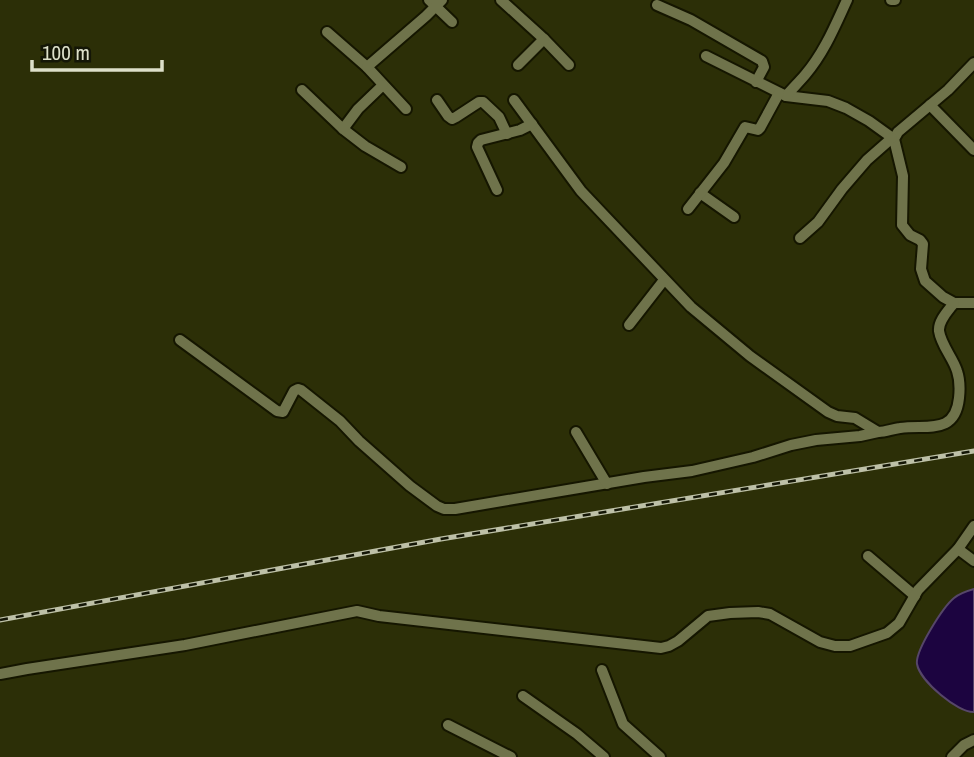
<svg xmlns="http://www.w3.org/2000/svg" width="974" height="757" font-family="'Archivo Narrow',sans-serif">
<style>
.water{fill:#1c0440;stroke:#564669;stroke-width:2}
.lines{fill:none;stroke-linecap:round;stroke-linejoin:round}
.minor-casing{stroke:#151600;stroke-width:14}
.minor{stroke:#6f734b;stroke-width:10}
.rail-casing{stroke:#bdc0a7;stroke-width:5}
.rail{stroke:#141606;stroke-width:2.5;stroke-dasharray:8;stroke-linecap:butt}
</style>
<rect width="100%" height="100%" fill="#2c2f07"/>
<!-- water -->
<path class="water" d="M974,589v123c-16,1 -54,-31 -57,-48 -2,-13 26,-57 37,-66 6,-5 13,-7 20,-9z"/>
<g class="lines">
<!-- minor casing -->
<g class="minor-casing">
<g id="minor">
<polyline points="429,0 452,22"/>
<polyline points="501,0 544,39 569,65"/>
<polyline points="891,0 895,0"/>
<polyline points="657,5 691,20 762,61 764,67 756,82"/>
<polyline points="327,32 367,67 406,109"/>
<polyline points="706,56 786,96 828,101 846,108 869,121 894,139"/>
<polyline points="974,63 948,90 898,132 894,139 903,176 902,225 910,235 920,240 923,244 921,269 925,281 943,297 954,303 974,303"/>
<polyline points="518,65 544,39"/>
<polyline points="367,67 426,16 442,0"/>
<polyline points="302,90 343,129 365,146 401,167"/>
<path d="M786,96c6,-7 13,-14 19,-21 19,-22 30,-49 42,-75"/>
<polyline points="437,100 448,116 452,119 456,117 479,102 483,102 499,117 507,134"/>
<path d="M514,100l67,91 110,116 59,49 78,56 9,4 18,2 23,14c8,0 14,-3 22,-4 26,-4 55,8 59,-30 1,-9 1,-18 -2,-27 -4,-13 -16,-26 -18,-40 -1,-10 9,-20 15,-28"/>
<polyline points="930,105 974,150"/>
<polyline points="343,129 358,109 383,85"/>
<polyline points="497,190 477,147 478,143 481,140 520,130 532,124"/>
<polyline points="700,193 734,217"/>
<polyline points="688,209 724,163 745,127 758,130 760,128 779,93"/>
<polyline points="800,238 818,222 842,189 867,160 892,138"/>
<polyline points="629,325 664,280"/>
<polyline points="180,340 277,411 283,412 294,391 298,389 301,390 340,421 359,441 410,486 437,506 444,509 455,509 644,477 692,471 753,457 791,445 816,440 860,436 878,432"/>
<polyline points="576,432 607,484"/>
<polyline points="958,549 974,561"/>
<polyline points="868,556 915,596"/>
<polyline points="602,670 623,724 660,757"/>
<polyline points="0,674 27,669 185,645 357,611 379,616 661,648 669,646 678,641 708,616 730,613 758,612 770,614 820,642 835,646 850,646 887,633 899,623 918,590 958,549 974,526"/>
<polyline points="523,696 577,734 604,757"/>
<polyline points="448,725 511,757"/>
<polyline points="952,757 964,745 974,740"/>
</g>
</g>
<!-- minor -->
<use href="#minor" class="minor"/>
<!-- rail casing -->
<g class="rail-casing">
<polyline id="rail" points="0,620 441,539 974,451"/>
</g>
<!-- rail -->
<use href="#rail" class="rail"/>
</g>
<!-- scale -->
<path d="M32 60v10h130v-10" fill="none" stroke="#dde0ca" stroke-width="3.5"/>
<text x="42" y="60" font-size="21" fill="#dde0ca" stroke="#141606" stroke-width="5" paint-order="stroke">100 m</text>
</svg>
